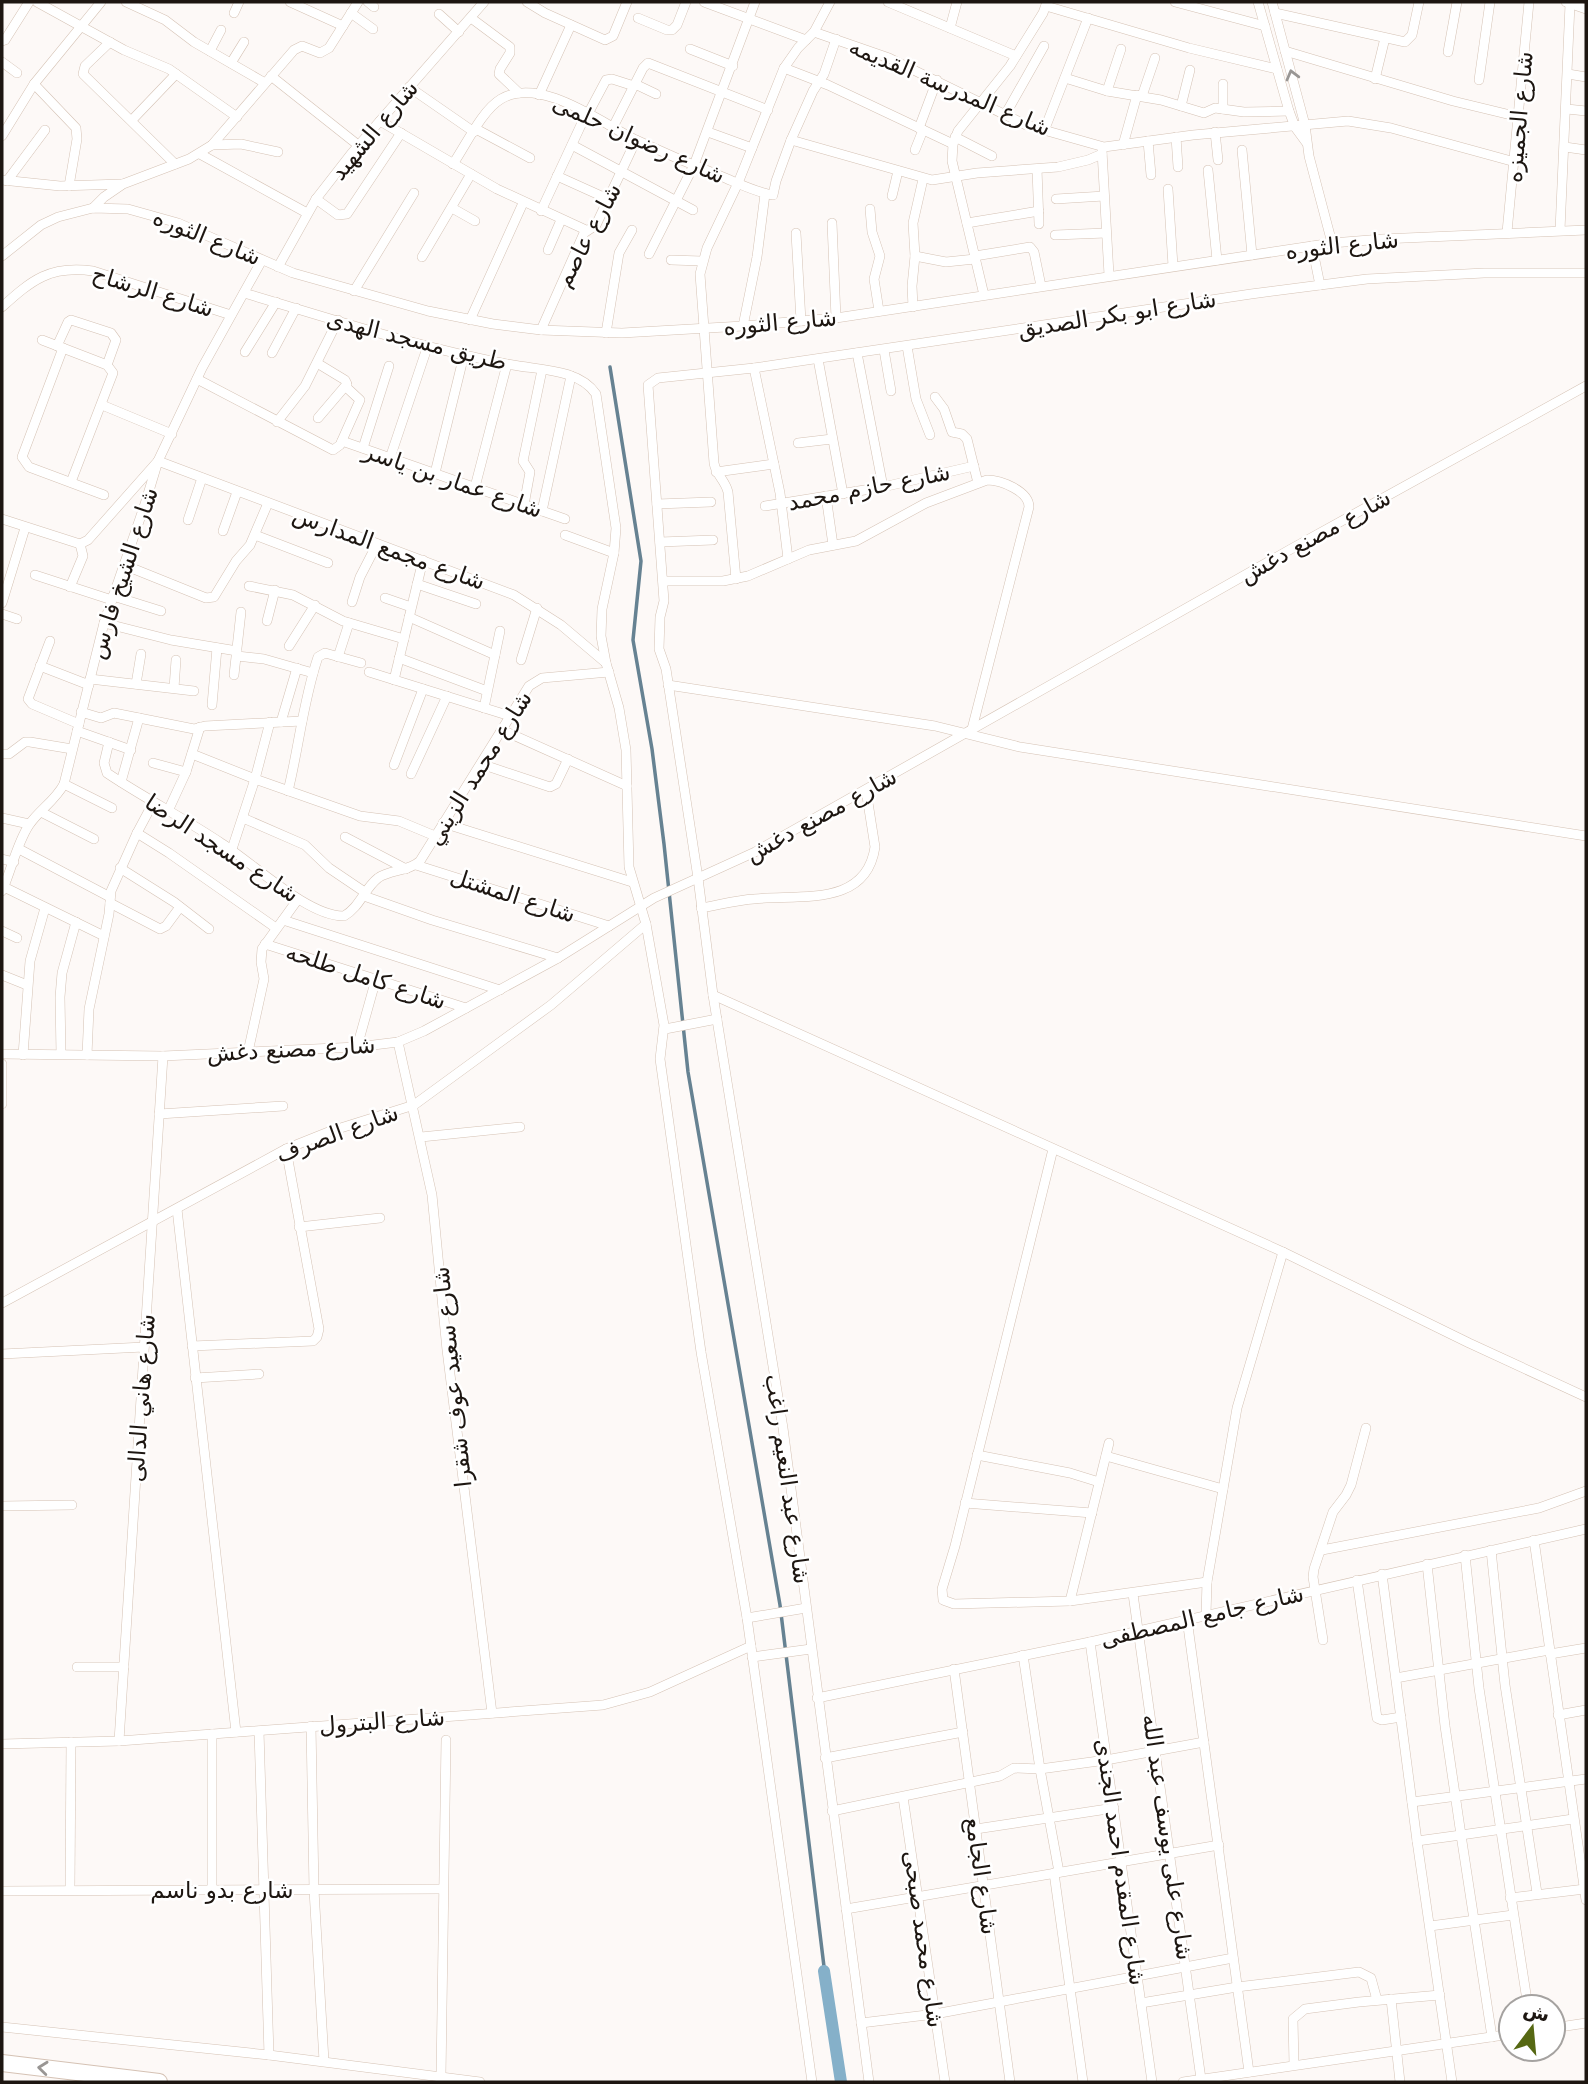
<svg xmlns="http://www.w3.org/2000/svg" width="1588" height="2084" font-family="'DejaVu Sans',Vazirmatn,sans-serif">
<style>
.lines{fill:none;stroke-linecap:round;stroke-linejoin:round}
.stream{stroke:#668292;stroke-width:3.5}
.canal{stroke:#85b0c9;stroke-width:12}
.minor-casing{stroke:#d5c2b4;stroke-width:10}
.motorway-casing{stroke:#d5c2b4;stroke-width:18}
.minor{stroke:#fff;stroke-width:9}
.motorway{stroke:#fff;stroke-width:16}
.oneway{stroke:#999694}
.labels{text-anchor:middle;stroke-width:5;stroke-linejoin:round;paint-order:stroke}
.street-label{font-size:23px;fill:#1d1611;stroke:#fff}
</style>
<rect width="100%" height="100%" fill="#fdf9f7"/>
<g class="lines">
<!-- stream -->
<polyline class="stream" points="610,367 641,561 633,640 652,749 664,844 688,1072 780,1605 826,1983"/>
<!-- canal -->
<polyline class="canal" points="824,1971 841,2082"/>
<!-- minor casing -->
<g class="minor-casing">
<g id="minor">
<polyline points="37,2 124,50 169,69 237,117"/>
<polyline points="126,2 165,20 194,42 265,83"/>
<polyline points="290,2 343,26"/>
<polyline points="368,2 374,7"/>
<polyline points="527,2 545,13 605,40 613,36 627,2"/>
<polyline points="704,2 806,40"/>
<polyline points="888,2 1016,56"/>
<polyline points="1175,2 1265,26"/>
<polyline points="1258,2 1289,111 1295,127 1306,142"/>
<polyline points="1272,2 1305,125 1309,156 1332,243"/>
<polyline points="1566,2 1586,9"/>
<polyline points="1046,6 1189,48 1277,69"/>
<polyline points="234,13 239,2"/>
<polyline points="351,13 373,29"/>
<polyline points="1275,13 1405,42 1412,35 1419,2"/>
<polyline points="439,14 459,32"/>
<polyline points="471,18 510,47 510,53 500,69 499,74 519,93"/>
<polyline points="638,18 667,30 672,30 677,25 686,2"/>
<polyline points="950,28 957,2"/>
<polyline points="814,32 889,58 1026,125 1104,147 1193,135 1348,121 1391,128 1515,162"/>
<polyline points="2,41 5,40 29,2"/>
<polyline points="110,42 85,66 83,74 175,164"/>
<polyline points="690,49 733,66"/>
<polyline points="210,51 221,30"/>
<polyline points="1285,51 1453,101 1519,117"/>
<polyline points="1448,52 1457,2"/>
<polyline points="2,62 17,73"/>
<polyline points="231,63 244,42"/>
<polyline points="784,68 828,85 953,144"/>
<polyline points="1568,74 1586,77"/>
<polyline points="271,76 358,145"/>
<polyline points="1065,78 1107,91 1161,100 1204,113 1215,108 1244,112 1289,111"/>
<polyline points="1375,79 1385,38"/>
<polyline points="1479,80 1490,2"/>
<polyline points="34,84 76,128 77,139 69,186"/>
<polyline points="635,84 656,94"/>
<polyline points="1223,84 1223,109"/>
<polyline points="409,87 474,132"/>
<polyline points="1107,91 1121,49"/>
<polyline points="539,95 571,25"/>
<polyline points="1142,96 1155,58"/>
<polyline points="1181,106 1190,70"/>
<polyline points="1567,109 1586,111"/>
<polyline points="589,112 606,80 612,79 634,86"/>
<polyline points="1005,115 1044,46"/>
<polyline points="132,120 176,74"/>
<polyline points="380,121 497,189 586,230"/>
<polyline points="613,127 643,68 648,63 768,110"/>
<polyline points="919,128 937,80"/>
<polyline points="476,129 530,158"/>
<polyline points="1044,131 1088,18"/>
<polyline points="708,132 752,148"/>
<polyline points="1215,132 1218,160"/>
<polyline points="2,136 34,84 101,2"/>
<polyline points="955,137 992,156"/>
<polyline points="1176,137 1178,167"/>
<polyline points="791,140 932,180 977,173 1058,167 1088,160 1102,154"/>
<polyline points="1148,141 1151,175"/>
<polyline points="212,145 241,144 278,152"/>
<polyline points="572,145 693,210"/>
<polyline points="1123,145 1137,95"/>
<polyline points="1565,147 1586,150"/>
<polyline points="915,150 923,130"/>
<polyline points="1242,150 1252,255"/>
<polyline points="1102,151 1109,275"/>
<polyline points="200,154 307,213"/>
<path d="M453,164c13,-19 29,-54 48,-65 39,-23 99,23 133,40 28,13 56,25 84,36 18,7 36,17 55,20l3,-14 15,-41 22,-49 11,-17 12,-35"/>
<polyline points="1037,169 1039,224"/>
<polyline points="1208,170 1217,260"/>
<polyline points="557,176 608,199"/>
<polyline points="2,180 60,186 122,184"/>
<polyline points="7,181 45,130"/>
<polyline points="1168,189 1173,266"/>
<polyline points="892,196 898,171"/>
<polyline points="316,199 338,215 347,214 401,133"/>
<polyline points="1056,199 1104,196"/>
<polyline points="93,208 104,197 123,184 189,159 212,145 294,50 302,46 320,53 329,48 358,2"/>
<polyline points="452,208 475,221"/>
<polyline points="870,209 872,232 880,256 874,279 879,311"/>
<polyline points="541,211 587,112"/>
<polyline points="832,223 836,318"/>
<polyline points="967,223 1039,211"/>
<polyline points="1560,230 1570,4"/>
<polyline points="1507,232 1529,2"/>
<polyline points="796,233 801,321"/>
<polyline points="1055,235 1106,233"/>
<polyline points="1312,246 1320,285"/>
<polyline points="548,250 561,220"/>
<polyline points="649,254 694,165 755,2"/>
<polyline points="2,256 41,225 58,217 93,208 128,209 178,223 293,273 428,311 493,324 541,330 622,333 743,326 836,318 1332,243 1382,239 1586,230"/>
<polyline points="915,256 946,262 975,259"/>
<polyline points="975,256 1030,247 1034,252 1041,286"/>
<polyline points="422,257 471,174"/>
<polyline points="671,260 702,261"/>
<polyline points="278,267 316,199 351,154 484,2"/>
<polyline points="354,291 414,193"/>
<path d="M244,293c88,26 178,56 269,72 27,5 66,4 83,29l20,134 -2,25 -12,56 -1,27 5,27 13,45 7,42 3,117 17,57 18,101 -4,34 41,293 46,266 65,464"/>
<polyline points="984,295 952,161 953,144 958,131 1010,66 1043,13 1047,2"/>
<path d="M2,307c30,-27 48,-42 91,-36l138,44"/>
<polyline points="913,307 912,286 915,256 913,223 923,179"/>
<polyline points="470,320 523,203"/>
<polyline points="743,326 757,257 765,194"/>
<polyline points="541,330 584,233 596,225 636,140"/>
<polyline points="606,333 619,253 632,230"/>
<polyline points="42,340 107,365 113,373 71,482"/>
<polyline points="57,346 68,322 71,320 111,333 116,340 107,365"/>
<polyline points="907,346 916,399 930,435"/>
<polyline points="63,348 22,457 29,467 104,495"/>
<polyline points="884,350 891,391"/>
<polyline points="245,352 276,302"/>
<polyline points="272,353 296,308"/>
<polyline points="857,353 883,487"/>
<polyline points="818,359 843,494"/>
<polyline points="317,363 345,380 347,384 318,418"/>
<polyline points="754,368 780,493 788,559"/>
<polyline points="197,379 333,450 340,445 360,400 346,387"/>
<polyline points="935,397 944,409 952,432 962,434 967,439 978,483"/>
<polyline points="102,405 172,434"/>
<polyline points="277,422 305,386 338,320"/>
<polyline points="342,441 565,519"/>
<polyline points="798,443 832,439"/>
<polyline points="363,448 389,366"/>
<polyline points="390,458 428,345"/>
<polyline points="716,472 774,464"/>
<polyline points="435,473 464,355"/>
<polyline points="475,487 507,364"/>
<polyline points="826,496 833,545"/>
<polyline points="657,504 711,502"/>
<polyline points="524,505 530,472 523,461 542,370"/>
<polyline points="765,506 883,487 974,466"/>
<polyline points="542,511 571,376"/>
<polyline points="2,519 80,544"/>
<polyline points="188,520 202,478"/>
<polyline points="223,531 237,492"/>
<polyline points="255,535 328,563"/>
<polyline points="565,535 614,553"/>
<polyline points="660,542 713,540"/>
<polyline points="80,544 88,540 158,461 514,595 561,625 606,663"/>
<polyline points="124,565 206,598 214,597 236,561 250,545 268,503"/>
<polyline points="35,575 112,600"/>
<path d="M736,579l-8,-87c-3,-12 -12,-17 -14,-29l-14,-189 7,-26 31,-65 46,-115 14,-20 16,-16 16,-30"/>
<path d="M663,581h60l25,-5 61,-26 47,-9 70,-38 61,-23c14,0 42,11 42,27l-57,222"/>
<polyline points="417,584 476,604"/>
<polyline points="249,586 293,595 343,621 404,639"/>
<polyline points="70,587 83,556 80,544"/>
<polyline points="113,596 161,611"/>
<polyline points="385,598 411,607"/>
<polyline points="352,602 360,577 377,544"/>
<polyline points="2,603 25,528"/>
<polyline points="2,614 17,619"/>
<polyline points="409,617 495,655"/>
<polyline points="267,621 275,590"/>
<polyline points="104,623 171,640 237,651"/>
<polyline points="50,641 28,699 32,704 79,724"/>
<polyline points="289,646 315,605"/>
<polyline points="237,656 264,659 313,673"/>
<polyline points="338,657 349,623"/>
<polyline points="399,658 487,691"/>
<polyline points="521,660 537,608"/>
<polyline points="40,666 89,685"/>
<polyline points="369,672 510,716"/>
<polyline points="234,675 241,612"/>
<polyline points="90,679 194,691"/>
<polyline points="394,680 423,560"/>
<polyline points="136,684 141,654"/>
<polyline points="668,685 935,726 1020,747 1586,836"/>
<polyline points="174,688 176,660"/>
<polyline points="212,705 217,648"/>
<polyline points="484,708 500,631"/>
<polyline points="81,712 101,718 114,713 194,729 205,726 302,721"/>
<polyline points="281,722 297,668"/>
<polyline points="502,730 627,786"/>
<polyline points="77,731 131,750"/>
<path d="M109,742l-5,21 3,10c37,25 77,45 114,70 31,19 87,74 123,73 16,-9 20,-27 34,-38 13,-9 30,-6 42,-17l109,-175 13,-8 67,-6"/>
<polyline points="2,754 9,754 25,742 30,742 72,749"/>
<polyline points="192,754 255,779 360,816 399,821 435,836"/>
<polyline points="153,763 186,772"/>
<polyline points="481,764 550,787 556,784 568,759"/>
<polyline points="394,765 423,689"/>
<polyline points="411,774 447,696"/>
<polyline points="121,782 139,718"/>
<polyline points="64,784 112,808"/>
<path d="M288,791c11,-44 15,-90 30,-134l7,-4 36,10"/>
<polyline points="168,811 186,772 200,727"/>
<polyline points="41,812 94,839"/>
<polyline points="2,818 29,824"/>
<polyline points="243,818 305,845 329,868 366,893"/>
<polyline points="443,823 632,882"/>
<polyline points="137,833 169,853 276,928"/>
<polyline points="345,837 406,869"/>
<polyline points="19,849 110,897"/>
<polyline points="232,849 255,779 270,722"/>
<polyline points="2,859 14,862"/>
<polyline points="416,865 609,926"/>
<polyline points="120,868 174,902 209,929"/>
<polyline points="4,887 104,936"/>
<path d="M2,891c9,-20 15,-48 27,-66 10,-15 26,-24 35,-41l40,-161 41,-119 13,-43 44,-93 60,-108"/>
<polyline points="364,896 432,920 558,958"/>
<polyline points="110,903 160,929 166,926 180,907"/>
<path d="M701,908c18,-3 36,-8 53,-9 45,-5 112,9 121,-52l-9,-57"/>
<polyline points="283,920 500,990"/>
<polyline points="2,931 17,938"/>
<polyline points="265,944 466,1008"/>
<polyline points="2,975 27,985"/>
<polyline points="713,995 1283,1252 1469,1343 1586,1397"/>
<polyline points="665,1029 717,1019"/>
<polyline points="398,1042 432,1195 447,1350 492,1713"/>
<polyline points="357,1047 376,979"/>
<polyline points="248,1052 264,979 261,962 262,949 298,899"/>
<polyline points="2,1054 163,1056 357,1047 398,1042 424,1031 558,958 654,898 755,852 1291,549 1586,386"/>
<polyline points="61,1054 60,997 62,973 76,922"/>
<polyline points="23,1055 30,961 45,908"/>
<polyline points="87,1055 89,1009 109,914 111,891 137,833 153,803"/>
<polyline points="2,1064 2,1104"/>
<polyline points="159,1114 283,1106"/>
<polyline points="421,1137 520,1127"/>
<polyline points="1053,1149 955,1546 942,1589 943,1600 954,1604 1070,1601 1207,1582"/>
<polyline points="177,1209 236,1732"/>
<polyline points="299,1227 380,1218"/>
<polyline points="2,1303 286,1149 331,1131 414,1105 551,1005 646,924"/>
<polyline points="192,1346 313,1341 317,1337 319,1329 286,1149"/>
<polyline points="2,1354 144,1347"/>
<polyline points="195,1378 259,1374"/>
<polyline points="977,1455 1070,1473 1099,1482"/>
<polyline points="1106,1456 1223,1489"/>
<polyline points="965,1503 1092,1513"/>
<polyline points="2,1506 72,1505"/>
<polyline points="1534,1540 1586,1900"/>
<polyline points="1322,1550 1539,1508 1586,1491"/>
<polyline points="1491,1550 1505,1685 1537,1893"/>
<polyline points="1465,1555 1479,1688 1528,2007"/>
<polyline points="1427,1564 1445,1726 1461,1835 1573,1819"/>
<polyline points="1382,1574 1417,1841 1461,1835 1492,2037"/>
<polyline points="1357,1580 1377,1718 1382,1720 1401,1717"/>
<polyline points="1133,1594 1201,2079"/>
<polyline points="1070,1601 1109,1443"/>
<polyline points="1206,1614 1207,1582 1237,1408 1283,1252"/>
<polyline points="747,1618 806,1608"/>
<polyline points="1187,1619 1249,2072"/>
<polyline points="1323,1640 1313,1577 1314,1569 1333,1512 1346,1495 1351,1485 1366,1428"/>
<polyline points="1090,1642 1152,2082"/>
<polyline points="1550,1654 1586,1648"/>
<polyline points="1023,1655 1040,1769 1059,1872"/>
<polyline points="752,1657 811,1649"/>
<polyline points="77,1667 124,1667"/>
<polyline points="954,1669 1010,2082"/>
<polyline points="1396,1678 1549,1650"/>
<polyline points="817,1698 1090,1642 1586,1529"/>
<polyline points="1558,1715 1586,1710"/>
<polyline points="311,1726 314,1890 324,2061"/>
<polyline points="259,1731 269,2055"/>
<polyline points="212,1734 212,1890"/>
<polyline points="119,1741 163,1056"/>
<polyline points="2,1744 119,1741 603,1705 650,1692 751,1646"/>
<polyline points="825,1758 963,1732"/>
<polyline points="903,1797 945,2082"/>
<polyline points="1412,1802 1586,1779"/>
<polyline points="832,1811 1000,1776 1014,1768 1040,1769 1106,1760 1204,1742"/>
<polyline points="976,1829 1114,1808"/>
<polyline points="1417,1841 1452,2082"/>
<polyline points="1054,1873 1083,2082"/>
<polyline points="70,1890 71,1742"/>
<polyline points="2,1891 442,1889"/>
<polyline points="1510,1898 1585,1889"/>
<polyline points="846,1909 1219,1845"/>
<polyline points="1430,1926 1513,1915"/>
<polyline points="1391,1999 1400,2082"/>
<polyline points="1141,2003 1237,1987 1359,1972 1371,1978 1377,2000"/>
<polyline points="861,2023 935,2014 1233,1958"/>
<polyline points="2,2027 269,2055 480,2082"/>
<polyline points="1553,2028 1586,2023"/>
<polyline points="1294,2065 1293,2019 1305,2009 1359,2002 1440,1995"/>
<polyline points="441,2076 446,1740"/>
<polyline points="869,2082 783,1428 713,995 698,878 666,669 659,649 660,617 664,601 648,385 658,378 754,368 1251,294 1367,279 1484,273 1586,273"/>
<polyline points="1183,2082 1511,2034"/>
</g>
</g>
<!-- motorway casing -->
<g class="motorway-casing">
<polyline id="motorway" points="2,2063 159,2082"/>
</g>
<!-- minor -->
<use href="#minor" class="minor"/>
<!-- motorway -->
<use href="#motorway" class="motorway"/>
</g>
<!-- one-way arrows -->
<defs><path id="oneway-chevron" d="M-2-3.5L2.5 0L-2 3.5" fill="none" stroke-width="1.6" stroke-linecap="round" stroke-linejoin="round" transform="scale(1.75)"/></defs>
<g class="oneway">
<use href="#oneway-chevron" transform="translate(1292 75) rotate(-105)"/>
<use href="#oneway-chevron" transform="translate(43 2068) rotate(-174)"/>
</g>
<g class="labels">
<!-- street labels -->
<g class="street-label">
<text transform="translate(950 87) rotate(23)" y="8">شارع المدرسة القديمه</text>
<text transform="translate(1519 117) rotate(-85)" y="8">شارع الجميزه</text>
<text transform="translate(374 130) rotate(-50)" y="8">شارع الشهيد</text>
<text transform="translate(639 139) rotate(24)" y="8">شارع رضوان حلمى</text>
<text transform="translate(588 235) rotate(-62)" y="8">شارع عاصم</text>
<text transform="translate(207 237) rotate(22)" y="8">شارع الثوره</text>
<text transform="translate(1342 245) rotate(-6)" y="8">شارع الثوره</text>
<text transform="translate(153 291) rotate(17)" y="8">شارع الرشاح</text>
<text transform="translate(1117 314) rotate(-9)" y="8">شارع ابو بكر الصديق</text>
<text transform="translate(780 322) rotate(-5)" y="8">شارع الثوره</text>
<text transform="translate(417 340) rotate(14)" y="8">طريق مسجد الهدى</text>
<text transform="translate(453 480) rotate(19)" y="8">شارع عمار بن ياسر</text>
<text transform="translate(869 487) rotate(-11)" y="8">شارع حازم محمد</text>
<text transform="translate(1315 536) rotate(-29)" y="8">شارع مصنع دغش</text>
<text transform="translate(389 548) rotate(20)" y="8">شارع مجمع المدارس</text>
<text transform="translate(123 573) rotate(-72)" y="8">شارع الشيخ فارس</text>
<text transform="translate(479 768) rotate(-58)" y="8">شارع محمد الزيني</text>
<text transform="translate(821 815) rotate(-29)" y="8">شارع مصنع دغش</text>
<text transform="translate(222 848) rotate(33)" y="8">شارع مسجد الرضا</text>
<text transform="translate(513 895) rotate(18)" y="8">شارع المشتل</text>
<text transform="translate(366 976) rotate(18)" y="8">شارع كامل طلحه</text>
<text transform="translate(291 1049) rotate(-3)" y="8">شارع مصنع دغش</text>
<text transform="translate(337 1133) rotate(-20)" y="8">شارع الصرف</text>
<text transform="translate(452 1377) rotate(-96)" y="8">شارع سعيد عوف شقرا</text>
<text transform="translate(141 1398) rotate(-86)" y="8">شارع هاني الدالى</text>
<text transform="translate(788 1479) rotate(82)" y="8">شارع عبد النعيم راغب</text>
<text transform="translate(1202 1616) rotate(-13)" y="8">شارع جامع المصطفى</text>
<text transform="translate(382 1721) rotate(-4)" y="8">شارع البترول</text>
<text transform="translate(1168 1837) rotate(82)" y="8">شارع على يوسف عبد الله</text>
<text transform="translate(1121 1862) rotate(82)" y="8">شارع المقدم احمد الجندى</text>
<text transform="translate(982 1876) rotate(82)" y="8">شارع الجامع</text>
<text x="222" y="1898">شارع بدو ناسم</text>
<text transform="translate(924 1939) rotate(82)" y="8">شارع محمد صبحى</text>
</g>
</g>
<!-- border -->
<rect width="1588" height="2084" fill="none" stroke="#1d1611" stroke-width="7"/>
<!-- north arrow -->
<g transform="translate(1532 2028) rotate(16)"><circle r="33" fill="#ffffff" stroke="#a5a2a0" stroke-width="2"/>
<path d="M0-5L12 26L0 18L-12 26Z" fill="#566813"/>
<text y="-10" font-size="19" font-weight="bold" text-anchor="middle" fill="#1d1611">ش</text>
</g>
</svg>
